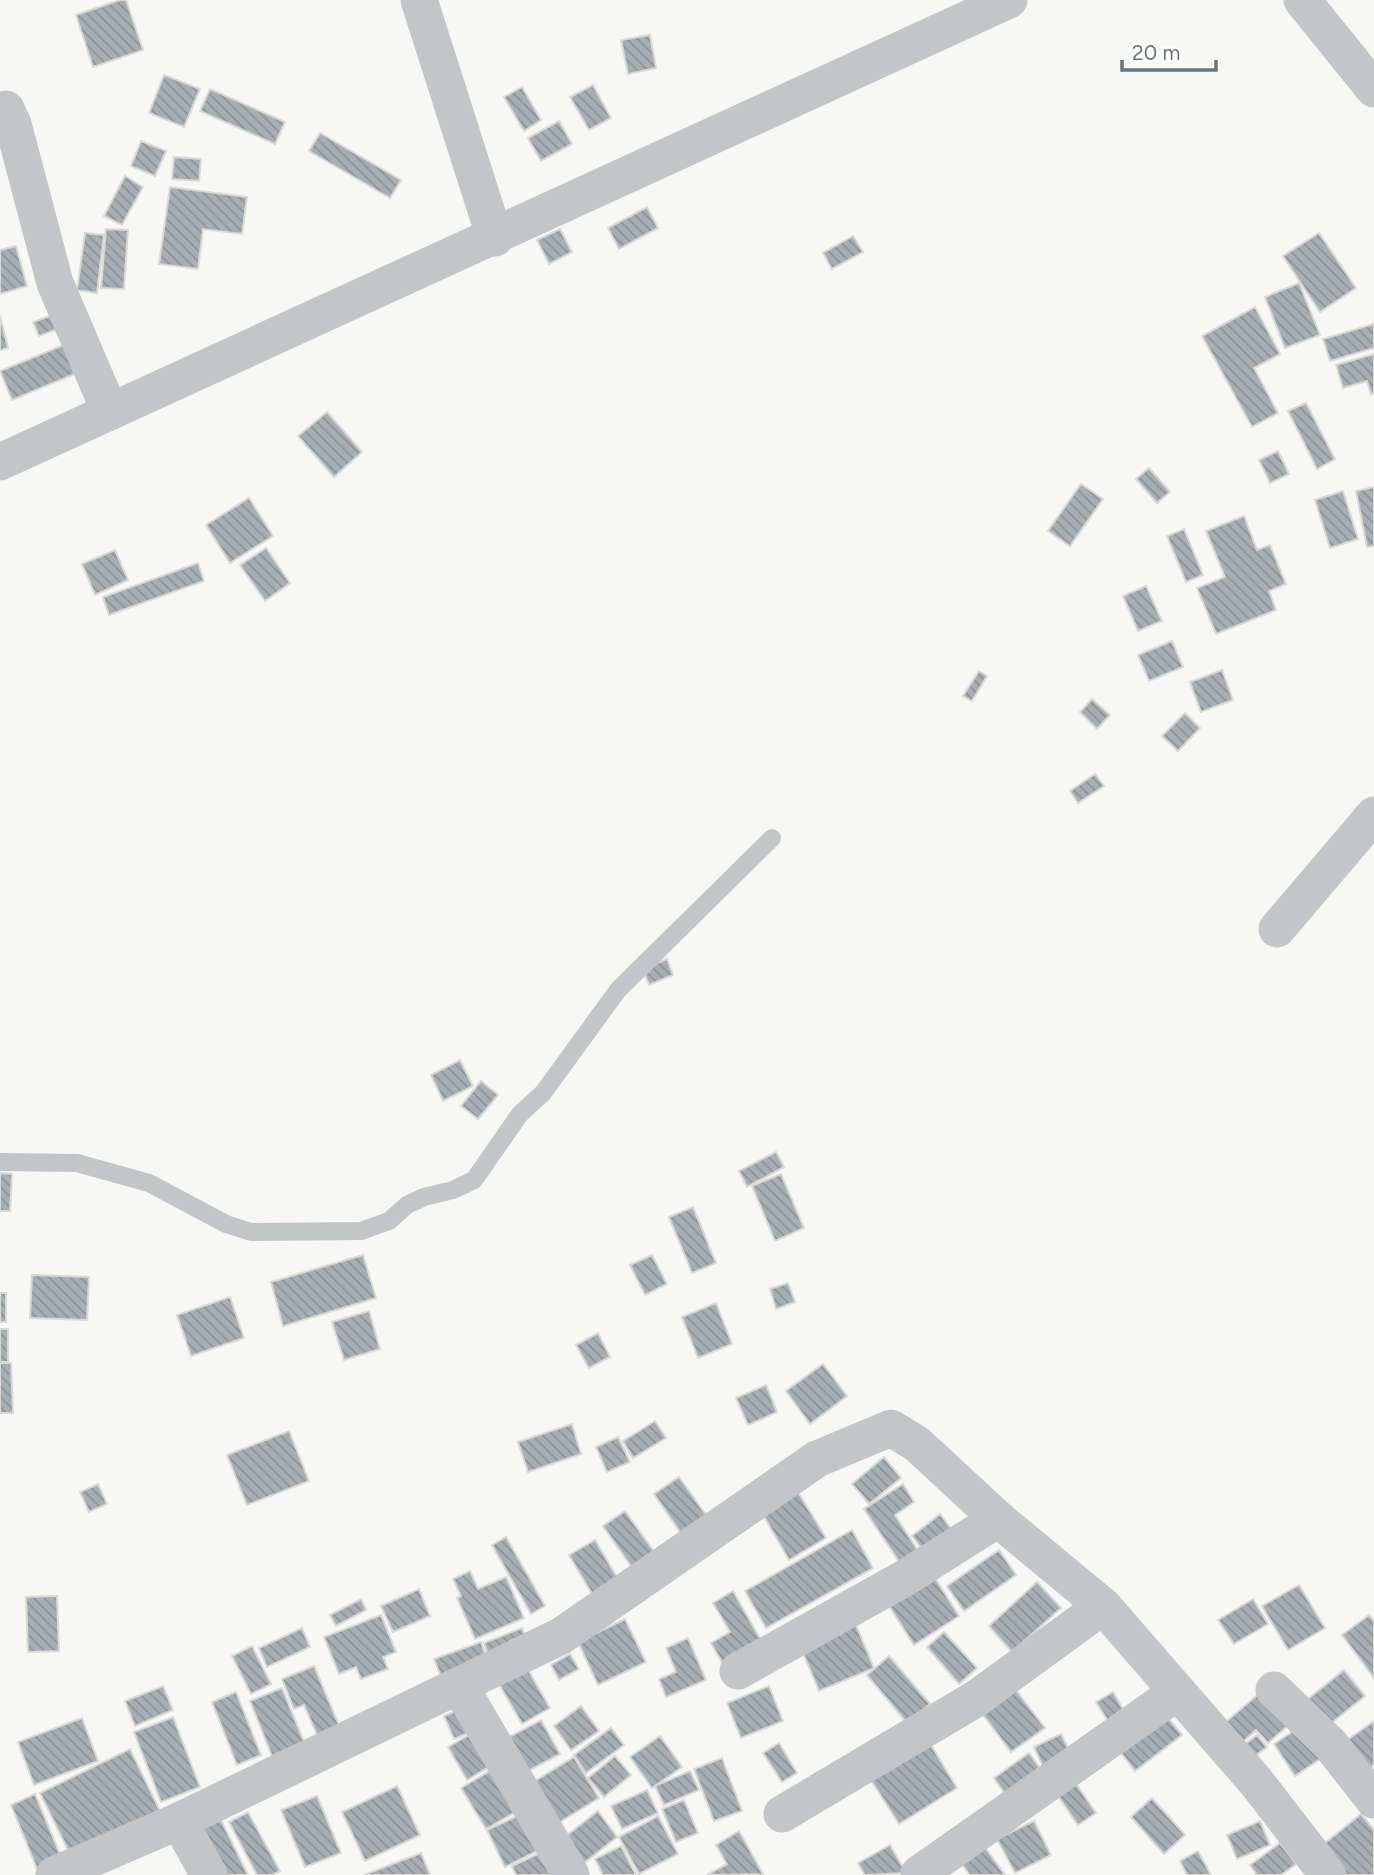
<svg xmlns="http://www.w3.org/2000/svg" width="1374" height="1875" font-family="Figtree,sans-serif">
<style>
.building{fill:url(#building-back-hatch);stroke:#d8d8d6;stroke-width:2}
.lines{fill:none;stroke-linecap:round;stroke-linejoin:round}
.lane{stroke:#c2c6c9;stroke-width:18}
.street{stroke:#c2c6c9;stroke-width:37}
</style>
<defs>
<pattern id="building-back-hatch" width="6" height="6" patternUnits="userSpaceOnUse" patternTransform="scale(1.75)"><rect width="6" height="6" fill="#a6afb5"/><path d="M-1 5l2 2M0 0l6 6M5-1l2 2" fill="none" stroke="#8b9399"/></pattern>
</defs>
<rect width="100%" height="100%" fill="#f7f7f3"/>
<!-- building -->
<g class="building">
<polygon points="120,0 126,0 143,50 93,67 76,15"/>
<polygon points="650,35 656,68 628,74 621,40"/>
<polygon points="164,75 200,89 184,127 149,113"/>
<polygon points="593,85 611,118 589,130 570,97"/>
<polygon points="522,87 541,120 524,131 504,97"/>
<polygon points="210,89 285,122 275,144 200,111"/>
<polygon points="559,121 572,144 541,161 528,138"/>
<polygon points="320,133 401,180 390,198 309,151"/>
<polygon points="141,141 166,151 155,176 131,166"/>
<polygon points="174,157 201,159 199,181 172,179"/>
<polygon points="125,176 143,187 122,225 104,216"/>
<polygon points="170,187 247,197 242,234 203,229 198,269 159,264"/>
<polygon points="647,207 658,228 619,249 608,228"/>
<polygon points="106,229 128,230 124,289 101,288"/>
<polygon points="560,229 572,252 549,264 537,240"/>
<polygon points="85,233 104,235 97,293 77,290"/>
<polygon points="1319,233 1356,288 1320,312 1283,256"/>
<polygon points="853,236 863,252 832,269 823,253"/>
<polygon points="16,246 27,286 0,294 0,250"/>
<polygon points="1299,283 1320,335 1285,348 1265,297"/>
<polygon points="1255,307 1280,354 1254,368 1278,413 1252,427 1202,336"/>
<polygon points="55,314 60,328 39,336 33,322"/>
<polygon points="0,316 8,348 0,350"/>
<polygon points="1374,324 1374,348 1330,361 1323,339"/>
<polygon points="66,344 77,373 12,400 0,371"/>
<polygon points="1374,354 1374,393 1371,394 1367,381 1343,388 1336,365"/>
<polygon points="1306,403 1335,459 1317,469 1288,411"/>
<polygon points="327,412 362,452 334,477 298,436"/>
<polygon points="1278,451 1289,474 1270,483 1259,460"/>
<polygon points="1149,468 1170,492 1157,503 1136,479"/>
<polygon points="1081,484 1103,499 1070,546 1048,531"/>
<polygon points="1374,487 1374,546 1367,547 1356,491"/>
<polygon points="1343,491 1358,539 1330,548 1315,500"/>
<polygon points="249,498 273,536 230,563 206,525"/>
<polygon points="1244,516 1257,550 1270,545 1286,584 1269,591 1276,610 1216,634 1197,588 1225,577 1206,531"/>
<polygon points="1184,529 1203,575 1186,582 1167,536"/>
<polygon points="266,548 290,583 265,601 240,565"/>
<polygon points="115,550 128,580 95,595 82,564"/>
<polygon points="198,563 204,581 109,615 103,597"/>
<polygon points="1146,586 1162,621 1138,631 1123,596"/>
<polygon points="1172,641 1183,667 1149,681 1138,655"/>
<polygon points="1222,670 1233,700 1201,712 1190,682"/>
<polygon points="979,671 987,676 972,701 963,696"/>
<polygon points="1092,699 1110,715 1097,729 1080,712"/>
<polygon points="1185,713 1200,728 1178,751 1162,736"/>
<polygon points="1095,774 1104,786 1078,803 1070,791"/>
<polygon points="667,959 673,975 649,985 643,969"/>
<polygon points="460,1060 473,1086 443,1101 431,1075"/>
<polygon points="481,1081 498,1095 478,1119 461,1106"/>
<polygon points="776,1152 784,1167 747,1187 739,1171"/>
<polygon points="0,1173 12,1174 10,1211 0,1211"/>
<polygon points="781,1174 804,1228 775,1241 752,1186"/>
<polygon points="693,1207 716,1263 692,1273 669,1217"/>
<polygon points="363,1255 376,1298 283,1326 271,1282"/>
<polygon points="652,1255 667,1284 645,1295 630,1265"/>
<polygon points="32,1275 89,1277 87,1320 30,1318"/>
<polygon points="788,1283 795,1302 776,1309 770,1289"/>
<rect x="0" y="1293" width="6" height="29"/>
<polygon points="230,1297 244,1338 191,1356 177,1315"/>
<polygon points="716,1303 732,1344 698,1358 682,1317"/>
<polygon points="369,1311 380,1349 344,1360 332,1322"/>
<rect x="0" y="1329" width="8" height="33"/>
<polygon points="598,1333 610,1357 589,1368 576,1345"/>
<polygon points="0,1363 11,1363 13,1413 0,1413"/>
<polygon points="823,1364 847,1396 810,1424 786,1391"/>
<polygon points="766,1385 777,1412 748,1425 736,1398"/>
<polygon points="655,1421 666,1438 633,1458 623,1441"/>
<polygon points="572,1424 581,1454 528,1472 518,1442"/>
<polygon points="289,1431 309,1481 247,1505 227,1455"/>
<polygon points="618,1437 630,1462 607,1472 596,1447"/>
<polygon points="884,1457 901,1478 869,1504 852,1484"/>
<polygon points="679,1477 711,1522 685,1539 654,1494"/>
<polygon points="98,1484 107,1504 89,1512 80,1492"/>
<polygon points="903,1484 914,1502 895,1515 918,1551 900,1563 864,1509"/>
<polygon points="798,1492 826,1538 789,1560 762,1513"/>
<polygon points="625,1511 660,1560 638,1576 603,1526"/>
<polygon points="940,1514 951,1529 924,1551 912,1536"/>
<polygon points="852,1530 873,1568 766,1628 745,1591"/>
<polygon points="506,1537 545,1606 531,1614 492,1545"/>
<polygon points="595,1540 621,1584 595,1599 569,1555"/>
<polygon points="999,1550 1016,1575 964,1611 947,1586"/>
<polygon points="470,1571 478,1589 506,1577 524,1618 475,1639 457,1598 461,1596 453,1579"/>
<polygon points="933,1575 959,1616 914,1645 888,1604"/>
<polygon points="1037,1582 1061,1608 1012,1652 989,1626"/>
<polygon points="1299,1585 1325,1628 1288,1650 1262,1606"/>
<polygon points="419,1589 430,1616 393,1632 381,1606"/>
<polygon points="733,1591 762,1642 723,1664 711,1643 730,1632 713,1603"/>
<polygon points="57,1596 59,1651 28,1652 26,1597"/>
<polygon points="361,1599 366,1610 336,1626 330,1615"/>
<polygon points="1253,1599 1268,1624 1234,1644 1218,1620"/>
<polygon points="381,1615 396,1652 383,1657 388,1669 361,1679 356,1667 339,1674 324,1637"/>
<polygon points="1369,1615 1374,1621 1374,1678 1342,1635"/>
<polygon points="625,1619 646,1662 598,1685 578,1642"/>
<polygon points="856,1625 874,1668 819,1691 801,1648"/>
<polygon points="302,1628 310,1647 267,1667 259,1648"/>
<polygon points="522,1628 530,1647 491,1662 484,1643"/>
<polygon points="944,1632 977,1668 959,1684 927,1647"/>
<polygon points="688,1638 706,1680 666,1697 659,1679 676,1672 666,1648"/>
<polygon points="481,1642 488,1663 442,1679 434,1659"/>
<polygon points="252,1646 271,1684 251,1694 232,1656"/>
<polygon points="570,1654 579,1669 559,1680 551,1665"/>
<polygon points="889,1656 930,1704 907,1723 867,1675"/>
<polygon points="523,1661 550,1708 522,1724 495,1677"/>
<polygon points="314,1666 339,1725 317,1735 304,1705 294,1709 282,1679"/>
<polygon points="1344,1670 1365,1696 1324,1729 1303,1703"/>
<polygon points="1012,1685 1045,1728 1011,1752 979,1709"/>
<polygon points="163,1686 173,1710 135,1726 125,1701"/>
<polygon points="769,1686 783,1721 741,1738 727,1703"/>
<polygon points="282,1688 304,1742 272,1756 250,1701"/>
<polygon points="1262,1691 1291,1723 1268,1743 1256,1730 1232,1752 1214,1732"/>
<polygon points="236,1692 261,1755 237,1765 212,1702"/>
<polygon points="1113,1692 1127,1716 1111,1726 1096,1702"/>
<polygon points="581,1706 599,1731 571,1750 554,1726"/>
<polygon points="466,1707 475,1730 454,1739 444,1716"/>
<polygon points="1165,1714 1182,1735 1135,1771 1118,1749"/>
<polygon points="173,1717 200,1787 161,1802 134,1732"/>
<polygon points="82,1718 98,1761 34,1785 18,1742"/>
<polygon points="541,1720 560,1754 528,1771 509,1737"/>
<polygon points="1374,1721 1374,1765 1364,1772 1343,1743"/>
<polygon points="1304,1724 1326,1755 1295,1776 1274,1744"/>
<polygon points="611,1728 624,1745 586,1773 574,1755"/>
<polygon points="478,1730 497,1762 467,1780 448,1747"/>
<polygon points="1061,1734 1075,1762 1047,1775 1034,1747"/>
<polygon points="1257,1735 1267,1747 1248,1761 1239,1749"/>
<polygon points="660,1736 682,1767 652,1788 630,1757"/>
<polygon points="928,1740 957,1788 899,1824 869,1777"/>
<polygon points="779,1743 797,1773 782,1782 763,1753"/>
<polygon points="130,1749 160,1811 70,1854 40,1793"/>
<polygon points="1029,1753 1048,1779 1012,1804 994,1778"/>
<polygon points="615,1756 631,1775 604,1797 588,1778"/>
<polygon points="574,1757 599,1798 550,1828 525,1787"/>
<polygon points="722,1758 742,1811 714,1821 694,1769"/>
<polygon points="493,1769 517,1811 486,1829 461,1788"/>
<polygon points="690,1771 699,1790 664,1805 655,1786"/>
<polygon points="1072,1778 1096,1813 1078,1825 1054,1790"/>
<polygon points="397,1786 420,1835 365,1861 342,1812"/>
<polygon points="647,1790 658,1813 622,1829 611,1806"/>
<polygon points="35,1794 62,1859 37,1869 11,1805"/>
<polygon points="317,1796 341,1853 305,1867 281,1810"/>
<polygon points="1152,1798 1185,1835 1164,1854 1131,1817"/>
<polygon points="684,1800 698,1833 676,1842 662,1809"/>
<polygon points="598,1811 617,1837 580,1866 561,1840"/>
<polygon points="248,1812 280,1871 272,1875 257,1875 229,1822"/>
<polygon points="524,1813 541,1849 505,1867 487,1830"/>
<polygon points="1361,1814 1374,1830 1374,1875 1343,1875 1320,1847"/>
<polygon points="219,1816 248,1875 221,1875 197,1826"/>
<polygon points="658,1816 678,1854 639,1874 619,1837"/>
<polygon points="1034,1821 1051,1855 1015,1873 997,1839"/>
<polygon points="1260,1821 1270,1845 1237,1859 1227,1835"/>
<polygon points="739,1831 763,1874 707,1875 727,1864 716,1845"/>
<polygon points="1280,1843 1296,1864 1281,1875 1257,1875 1250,1865"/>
<polygon points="890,1845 906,1873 865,1875 858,1863"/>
<polygon points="621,1846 636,1875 603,1875 595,1859"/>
<polygon points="984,1846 1005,1875 970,1875 961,1863"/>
<polygon points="544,1851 556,1875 516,1875 512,1866"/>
<polygon points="1198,1851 1211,1875 1187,1875 1180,1861"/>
<polygon points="421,1853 430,1875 364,1875"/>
</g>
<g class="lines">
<!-- lane -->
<polyline class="lane" points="0,1162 77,1163 149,1183 226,1224 251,1232 361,1231 389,1221 407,1205 424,1197 453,1190 474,1180 520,1114 543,1093 618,990 772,838"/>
<!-- street -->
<g class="street">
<polyline points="419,0 495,238"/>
<polyline points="1302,0 1374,89"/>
<polyline points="0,110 6,109 13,124 55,283 110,412"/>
<polyline points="0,462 1009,0"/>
<polyline points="1277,929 1374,815"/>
<polyline points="738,1671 905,1578 998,1519"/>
<polyline points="460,1687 571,1875"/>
<polyline points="1274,1690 1330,1744 1374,1800"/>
<polyline points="782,1814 977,1698 1103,1606"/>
<polyline points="179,1821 209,1875"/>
<polyline points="919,1874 1176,1693"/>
<polyline points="54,1875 179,1821 561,1636 817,1459 891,1428 917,1444 998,1519 1103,1606 1257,1783 1328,1875"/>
</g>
</g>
<!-- scale -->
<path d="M1122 60v10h94v-10" fill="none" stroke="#667784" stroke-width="3.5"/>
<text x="1132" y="60" font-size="21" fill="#667784" stroke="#ffffff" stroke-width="5" paint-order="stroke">20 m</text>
</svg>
